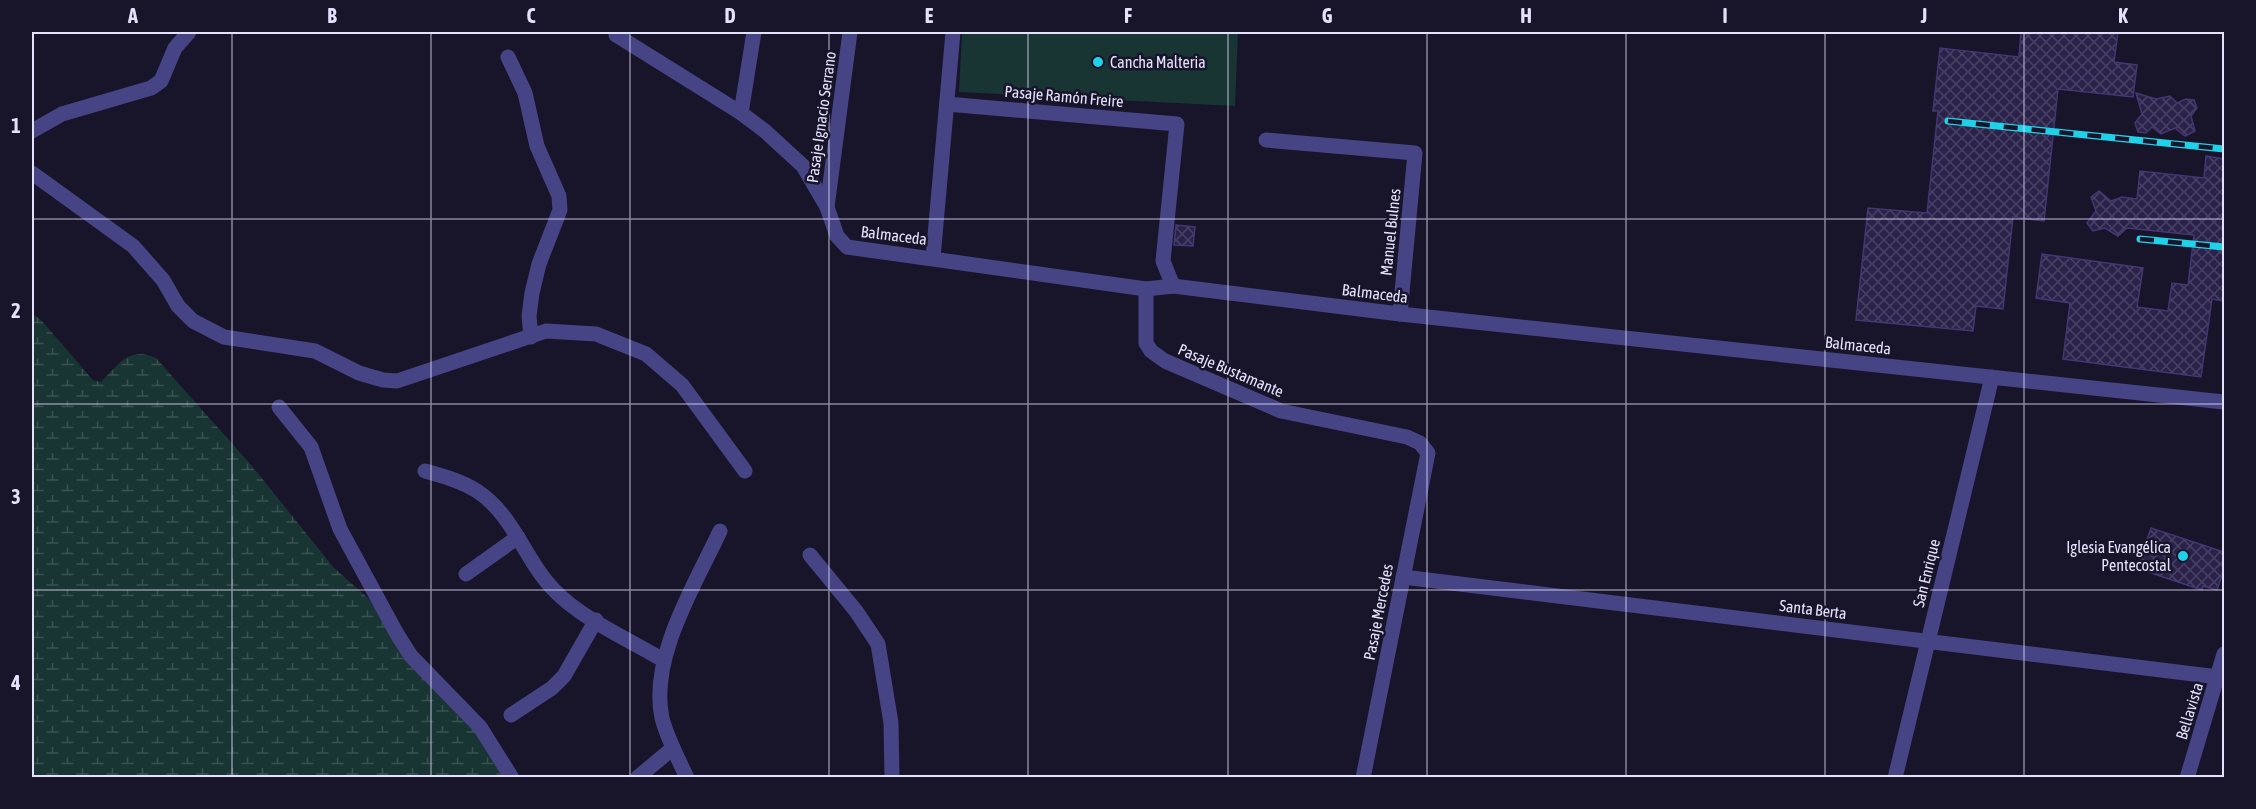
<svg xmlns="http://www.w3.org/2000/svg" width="2256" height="809" font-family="'Asap Condensed',sans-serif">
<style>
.wetland{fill:url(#wetland-marsh)}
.green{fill:#183433}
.building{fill:url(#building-cross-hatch);stroke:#433673;stroke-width:1.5}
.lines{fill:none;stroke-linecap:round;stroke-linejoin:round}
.minor{stroke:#474485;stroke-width:15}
.tertiary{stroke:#474485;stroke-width:15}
.rail-casing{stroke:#20d2e9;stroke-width:7}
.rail{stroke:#18142a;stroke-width:4.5;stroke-dasharray:14;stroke-linecap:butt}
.grid{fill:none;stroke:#e4e1fc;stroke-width:1.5;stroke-opacity:0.55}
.poi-dot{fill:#20d2e9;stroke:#18142a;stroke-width:2}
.labels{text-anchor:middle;stroke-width:5;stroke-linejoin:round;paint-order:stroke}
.poi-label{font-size:16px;fill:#e4e1fc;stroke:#18142a;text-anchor:start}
.street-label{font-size:16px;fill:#e4e1fc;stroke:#18142a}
.neatline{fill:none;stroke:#e4e1fc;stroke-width:2}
.grid-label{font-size:20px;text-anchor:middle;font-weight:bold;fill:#e4e1fc}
</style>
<defs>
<pattern id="wetland-marsh" width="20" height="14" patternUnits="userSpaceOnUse" patternTransform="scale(1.5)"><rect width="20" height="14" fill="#183433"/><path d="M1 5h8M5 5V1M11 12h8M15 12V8" fill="none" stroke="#395151"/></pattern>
<pattern id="building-cross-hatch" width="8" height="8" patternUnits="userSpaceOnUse" patternTransform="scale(1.5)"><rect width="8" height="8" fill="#2b224a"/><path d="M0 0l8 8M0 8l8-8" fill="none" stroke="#4a4265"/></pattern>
</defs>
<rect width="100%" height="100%" fill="#18142a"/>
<!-- wetland -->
<path class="wetland" d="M32,313l10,8 51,59 8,2c18,-18 28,-36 55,-24l96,108 82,102 34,30 148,179h-484z"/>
<!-- green -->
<polygon class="green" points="962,32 1238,32 1235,106 959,92"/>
<!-- building -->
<g class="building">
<polygon points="2021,32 2118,32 2114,62 2137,65 2133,97 2058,89 2044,221 2013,217 2003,309 1976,306 1973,331 1856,320 1868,208 1927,213 1938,111 1933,111 1940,48 2019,57"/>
<polygon points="2136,93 2156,99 2170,96 2177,103 2186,99 2194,100 2197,108 2191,116 2195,131 2185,136 2175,128 2161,134 2152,127 2146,133 2138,132 2135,123 2142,114"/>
<polygon points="2206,156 2224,159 2224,301 2212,299 2201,377 2063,359 2070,303 2036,298 2042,254 2143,268 2137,307 2168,311 2172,283 2188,285 2194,235 2127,228 2118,236 2105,228 2093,231 2087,223 2096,211 2091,197 2099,191 2111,201 2122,197 2137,199 2140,171 2204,178"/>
<polygon points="1176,225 1195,227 1193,246 1174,245"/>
<polygon points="2151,528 2224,552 2224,569 2217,590 2203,586 2202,590 2145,571 2148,563 2140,560"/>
</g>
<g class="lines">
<!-- minor -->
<g class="minor">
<polyline points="616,32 616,35 741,113 765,131 803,166 827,207 837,236 847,247 1146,289 1173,286 1400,314 2224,402"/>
<polyline points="508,57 525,93 537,146 559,196 560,210 539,264 532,293 529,316 531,337"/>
<polyline points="947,104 1177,124 1163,261 1173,286"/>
<polyline points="741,113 754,32"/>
<polyline points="32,131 62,114 151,88 161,81 175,48 189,32"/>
<polyline points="1266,140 1415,153 1400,314"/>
<polyline points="32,173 133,246 163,280 178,306 193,321 224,337 315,351 359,373 383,380 397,381 546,331 596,334 646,354 682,385 745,471"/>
<polyline points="827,207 850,32"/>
<polyline points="933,258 953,32"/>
<polyline points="1146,289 1146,343 1151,351 1165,361 1281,411 1407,437 1420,443 1428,453 1363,778"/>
<polyline points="279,407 311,447 340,529 397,634 411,656 480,727 512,778"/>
<path d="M425,471c18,5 36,10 52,20 37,24 48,70 78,100 27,28 75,49 108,69"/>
<polyline points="810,555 856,611 878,644 891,723 892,778"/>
<polyline points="466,574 518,537"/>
<polyline points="1403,577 2218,677"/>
<polyline points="511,715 552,688 564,676 596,620"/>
<polyline points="637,778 673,748"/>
<path d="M687,778c-9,-20 -20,-40 -25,-60 -13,-60 33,-133 58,-187"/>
<polyline points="1895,778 1992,377"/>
</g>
<!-- tertiary -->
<polyline class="tertiary" points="2187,778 2224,654"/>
<!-- rail casing -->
<g class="rail-casing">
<g id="rail">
<polyline points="1948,121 2224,149"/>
<polyline points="2140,239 2224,247"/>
</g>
</g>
<!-- rail -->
<use href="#rail" class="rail"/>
</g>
<!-- grid -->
<path class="grid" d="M232,32v746M431,32v746M630,32v746M829,32v746M1028,32v746M1228,32v746M1427,32v746M1626,32v746M1825,32v746M2024,32v746M32,219h2192M32,404h2192M32,590h2192"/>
<!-- markers -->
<g class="poi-dot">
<circle cx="1098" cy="62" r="6"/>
<circle cx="2183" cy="556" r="6"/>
</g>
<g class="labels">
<!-- poi labels -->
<g class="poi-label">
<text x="1110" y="68">Cancha Malteria</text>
<text x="2171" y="553" text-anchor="end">Iglesia Evangélica<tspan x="2171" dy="18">Pentecostal</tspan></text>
</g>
<!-- street labels -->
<g class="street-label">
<text transform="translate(1064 96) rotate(5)" y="6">Pasaje Ramón Freire</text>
<text transform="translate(821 117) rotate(-82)" y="6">Pasaje Ignacio Serrano</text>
<text transform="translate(1390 232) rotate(-84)" y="6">Manuel Bulnes</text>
<text transform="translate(894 235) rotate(7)" y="6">Balmaceda</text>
<text transform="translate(1375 293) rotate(7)" y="6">Balmaceda</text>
<text transform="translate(1858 345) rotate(6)" y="6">Balmaceda</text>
<text transform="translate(1231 370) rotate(23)" y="6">Pasaje Bustamante</text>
<text transform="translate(1926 573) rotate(-76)" y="6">San Enrique</text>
<text transform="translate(1813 609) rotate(7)" y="6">Santa Berta</text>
<text transform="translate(1378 612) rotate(-79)" y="6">Pasaje Mercedes</text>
<text transform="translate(2189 711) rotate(-73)" y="6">Bellavista</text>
</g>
</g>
<!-- border -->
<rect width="2256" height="809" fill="none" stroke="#18142a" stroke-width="66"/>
<rect x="33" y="33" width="2190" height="743" class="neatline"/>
<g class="grid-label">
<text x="133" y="23">A</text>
<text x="332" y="23">B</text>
<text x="531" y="23">C</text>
<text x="730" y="23">D</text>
<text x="929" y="23">E</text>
<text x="1128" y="23">F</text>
<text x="1327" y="23">G</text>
<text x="1526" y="23">H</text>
<text x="1725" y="23">I</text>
<text x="1924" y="23">J</text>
<text x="2123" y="23">K</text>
<text x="16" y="133">1</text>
<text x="16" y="318">2</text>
<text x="16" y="504">3</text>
<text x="16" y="690">4</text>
</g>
</svg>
